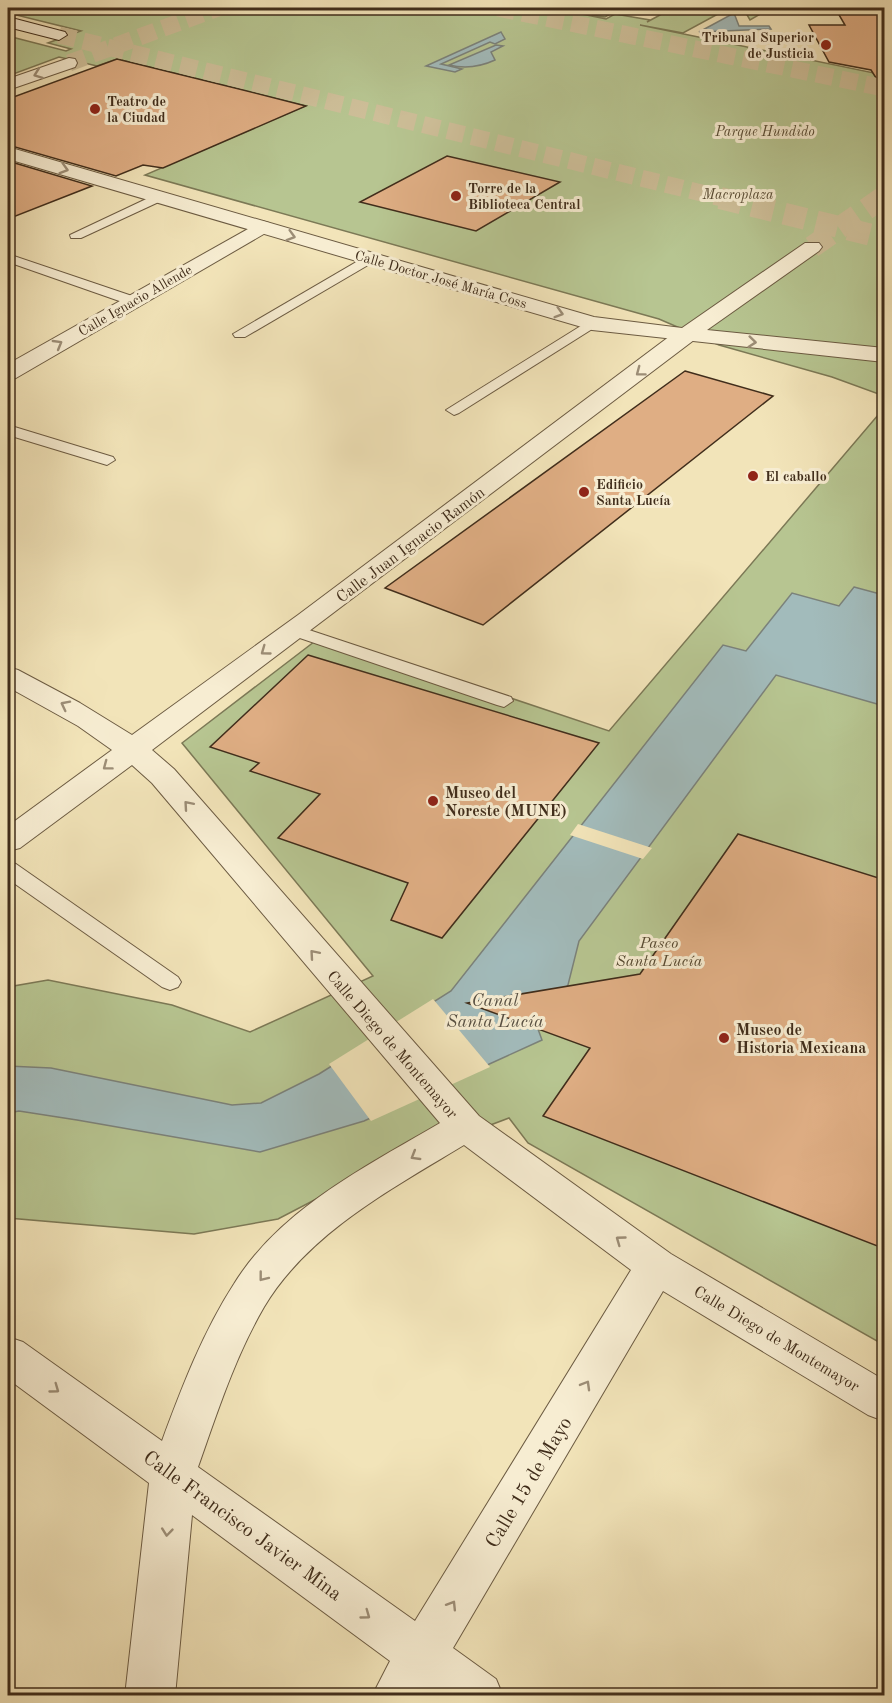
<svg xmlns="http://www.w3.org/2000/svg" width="892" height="1703" font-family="'Old Standard TT',serif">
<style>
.green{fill:#b7c591;stroke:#7c7956;stroke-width:1.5}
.water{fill:#a2bbbb;stroke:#7b827b;stroke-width:1.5}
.pier{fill:#f2e4b9}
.building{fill:#dfae84;stroke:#402d1b;stroke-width:1.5}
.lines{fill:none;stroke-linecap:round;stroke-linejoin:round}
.tertiary-tunnel-far1{stroke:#cebf99;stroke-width:17;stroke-dasharray:17 8;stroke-linecap:butt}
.tertiary-tunnel{stroke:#cebf99;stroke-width:22;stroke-dasharray:22 11;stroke-linecap:butt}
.secondary-tunnel-far1{stroke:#cebf99;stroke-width:17;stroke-dasharray:17 8;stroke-linecap:butt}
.secondary-tunnel{stroke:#cebf99;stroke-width:22;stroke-dasharray:22 11;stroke-linecap:butt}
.service-casing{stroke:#6c5b42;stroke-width:2}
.minor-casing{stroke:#6c5b42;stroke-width:2}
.tertiary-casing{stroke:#6c5b42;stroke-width:2}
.secondary-casing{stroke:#402d1b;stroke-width:2}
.service{fill:#f7edd2;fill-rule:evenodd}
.minor{fill:#f7edd2;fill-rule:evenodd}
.tertiary{fill:#f7edd2;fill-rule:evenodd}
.secondary{fill:#f7edd2;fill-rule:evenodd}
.oneway{stroke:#9c8d76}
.poi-dot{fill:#8f2418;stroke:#f7edd2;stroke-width:2}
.labels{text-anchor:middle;stroke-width:6;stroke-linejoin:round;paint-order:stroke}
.far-poi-label{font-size:14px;font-weight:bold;fill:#402d1b;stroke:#f7edd2;text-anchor:start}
.far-park-label{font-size:14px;font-style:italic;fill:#584b33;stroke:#f7edd2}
.far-street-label{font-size:14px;fill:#402d1b;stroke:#f7edd2}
.street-label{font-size:16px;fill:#402d1b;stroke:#f7edd2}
.poi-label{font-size:16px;font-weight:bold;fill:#402d1b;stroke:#f7edd2;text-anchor:start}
.park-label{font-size:16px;font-style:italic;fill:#584b33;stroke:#f7edd2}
.water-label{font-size:18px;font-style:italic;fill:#585043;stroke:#f7edd2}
.near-street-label{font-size:20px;fill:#402d1b;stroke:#f7edd2}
</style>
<rect width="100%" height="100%" fill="#f2e4b9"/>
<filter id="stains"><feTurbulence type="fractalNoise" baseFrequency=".00333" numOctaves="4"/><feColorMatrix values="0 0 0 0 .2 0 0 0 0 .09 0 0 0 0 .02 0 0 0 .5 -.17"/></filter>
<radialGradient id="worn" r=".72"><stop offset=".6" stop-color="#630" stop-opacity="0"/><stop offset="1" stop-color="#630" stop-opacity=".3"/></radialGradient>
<!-- green -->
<g class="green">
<path d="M8,8h564c22,4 29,0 50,0l-17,9 -38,-6 39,8 9,-5 35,6 -3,2 26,-14h56l-46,25 -43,-8 244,50v321l-52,-19 -113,-32 -60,-26 -514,-144 160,-69 -188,-47 -20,7 -38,-9 -51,19v-40l58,15 5,-2 -23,-6 33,-12 -73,-18z"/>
<polygon points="743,8 813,8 822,9 824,12 794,13 792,10 767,10 750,20"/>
<polygon points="884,408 884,1345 528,1143 509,1118 374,1169 278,1219 194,1234 8,1218 8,987 48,980 172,1005 250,1032 373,976 182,743 323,635 609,731"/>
</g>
<!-- water -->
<g class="water">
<polygon points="734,13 739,26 769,26 771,29 699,32"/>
<polygon points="501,32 505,39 495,44 490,42 441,64 462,69 455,72 426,66"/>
<path d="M496,45l7,1 -12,6 4,8c-15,7 -29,9 -46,5z"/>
<polygon points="854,587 884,595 884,706 776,675 579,941 568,985 538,1029 542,1040 364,1121 260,1152 77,1120 19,1111 8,1113 8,1066 51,1068 232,1105 261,1103 319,1074 451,991 723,645 746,651 792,593 839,606"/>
</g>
<!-- pier -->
<g class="pier">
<polygon points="578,824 652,848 643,859 570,835"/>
<polygon points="433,999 490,1067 371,1121 329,1064"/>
</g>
<!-- building -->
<g class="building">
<polygon points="835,8 885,8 885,92 871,70 829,62 809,25 845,25"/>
<polygon points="117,59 235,88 306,106 163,168 143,165 116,176 8,145 8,99"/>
<polygon points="447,156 560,182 476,231 360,202"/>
<polygon points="8,161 92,186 8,219"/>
<polygon points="685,371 773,396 483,625 385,588"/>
<polygon points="308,655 599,743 442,938 391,920 408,883 278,838 320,794 250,771 259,763 210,747"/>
<polygon points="738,834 885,880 885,1249 543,1116 590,1048 467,1003 640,974"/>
</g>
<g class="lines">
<!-- tertiary-tunnel-far1 -->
<g class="tertiary-tunnel-far1">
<polyline points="69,63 218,8"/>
<polyline points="880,199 884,196"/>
</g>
<!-- tertiary-tunnel -->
<polyline class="tertiary-tunnel" points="812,247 882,198"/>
<!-- secondary-tunnel-far1 -->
<g class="secondary-tunnel-far1">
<polyline points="498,8 884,88"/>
<polyline points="59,35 726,199"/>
</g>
<!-- secondary-tunnel -->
<polyline class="secondary-tunnel" points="720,198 884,238"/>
<!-- service casing -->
<g class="service-casing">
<g id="service">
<polygon points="159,193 165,197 163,200 81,238 71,238 70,235"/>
<polygon points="8,254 138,298 140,301 133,305 128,304 8,262"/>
<polygon points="370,254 375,255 375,261 245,337 235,337 233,334"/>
<polygon points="592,319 599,323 597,326 459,413 454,415 446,410"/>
<polygon points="8,425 113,457 115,460 107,465 8,435"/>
<polygon points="294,625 511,697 513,701 504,707 497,705 288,634 285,630 288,626"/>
<polygon points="8,862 16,864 178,977 181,982 178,987 170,990 162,987 8,879"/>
</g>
</g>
<!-- minor casing -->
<g class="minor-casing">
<g id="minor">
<polygon points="262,221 269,223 272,227 269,231 16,378 8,380 8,364"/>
<path d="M686,328l8,2 3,5 -3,5 -542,410 22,19 305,347 192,138 213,126v41l-16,-6 -205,-124 -210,357 43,31 7,17h-67l-7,-6 -4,6h-53l18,-35 -198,-146 -17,181h-50l24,-213 -141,-104v-42l15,5 139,99c20,-54 41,-109 72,-157 46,-75 133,-118 206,-161l-288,-340 -20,-18 -112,83 -12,3v-25l104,-76 -34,-24 -70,-39v-20l10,3 62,33 52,32 166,-120 380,-285zM464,1145l167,125 -216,351 -217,-154c19,-54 37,-110 66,-160 44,-74 129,-119 200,-162z"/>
</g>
</g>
<!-- tertiary casing -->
<g class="tertiary-casing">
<g id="tertiary">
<polygon points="69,58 75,59 77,63 75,67 8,90 8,79"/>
<polygon points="8,147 594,317 682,328 805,243 819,243 822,247 819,251 707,330 884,348 884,362 592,330 8,159"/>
</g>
</g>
<!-- secondary casing -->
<g class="secondary-casing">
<polygon id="secondary" points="8,17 65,32 67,35 59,40 8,27"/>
</g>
<!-- service -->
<use href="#service" class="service"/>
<!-- minor -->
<use href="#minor" class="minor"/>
<!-- tertiary -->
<use href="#tertiary" class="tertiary"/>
<!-- secondary -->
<use href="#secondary" class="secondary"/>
</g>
<!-- one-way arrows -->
<defs><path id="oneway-chevron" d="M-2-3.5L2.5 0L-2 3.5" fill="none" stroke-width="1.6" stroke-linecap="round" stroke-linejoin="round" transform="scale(1.5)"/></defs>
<g class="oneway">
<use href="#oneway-chevron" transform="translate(38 74) rotate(160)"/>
<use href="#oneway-chevron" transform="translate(64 169) rotate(16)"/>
<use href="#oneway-chevron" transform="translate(291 236) rotate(16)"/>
<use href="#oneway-chevron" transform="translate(559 313) rotate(16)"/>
<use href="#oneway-chevron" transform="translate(752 342) rotate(6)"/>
<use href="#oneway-chevron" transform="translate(58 344) rotate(-30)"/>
<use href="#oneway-chevron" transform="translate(640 372) rotate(143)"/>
<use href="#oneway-chevron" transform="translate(265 651) rotate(144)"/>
<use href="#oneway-chevron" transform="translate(65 705) rotate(-153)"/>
<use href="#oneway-chevron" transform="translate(107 766) rotate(143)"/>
<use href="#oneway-chevron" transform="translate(188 805) rotate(-131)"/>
<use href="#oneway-chevron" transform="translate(314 954) rotate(-131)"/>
<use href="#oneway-chevron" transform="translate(415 1156) rotate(149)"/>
<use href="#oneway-chevron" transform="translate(620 1240) rotate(-144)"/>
<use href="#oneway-chevron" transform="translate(263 1277) rotate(128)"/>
<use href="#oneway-chevron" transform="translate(586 1385) rotate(-60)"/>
<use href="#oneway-chevron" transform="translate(55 1389) rotate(36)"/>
<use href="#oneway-chevron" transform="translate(167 1532) rotate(96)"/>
<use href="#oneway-chevron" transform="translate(452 1605) rotate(-58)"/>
<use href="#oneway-chevron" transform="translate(366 1615) rotate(36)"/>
</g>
<!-- markers -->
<g class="poi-dot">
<circle cx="826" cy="45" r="6"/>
<circle cx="95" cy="109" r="6"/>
<circle cx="456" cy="196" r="6"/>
<circle cx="753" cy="476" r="6"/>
<circle cx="584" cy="492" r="6"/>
<circle cx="433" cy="801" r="6"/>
<circle cx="724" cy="1038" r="6"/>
</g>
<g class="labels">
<!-- far-poi labels -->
<g class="far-poi-label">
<text x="814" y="42" text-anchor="end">Tribunal Superior<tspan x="814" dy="16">de Justicia</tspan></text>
<text x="107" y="106">Teatro de<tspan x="107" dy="16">la Ciudad</tspan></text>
<text x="468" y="193">Torre de la<tspan x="468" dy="16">Biblioteca Central</tspan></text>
<text x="765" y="481">El caballo</text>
<text x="596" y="489">Edificio<tspan x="596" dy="16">Santa Lucía</tspan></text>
</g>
<!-- far-park labels -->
<g class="far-park-label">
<text x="765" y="136">Parque Hundido</text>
<text x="738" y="199">Macroplaza</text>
</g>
<!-- far-street labels -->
<g class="far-street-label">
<text transform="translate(441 279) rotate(16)" y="5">Calle Doctor José María Coss</text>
<text transform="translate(135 300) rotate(-30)" y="5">Calle Ignacio Allende</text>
</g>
<!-- street labels -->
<g class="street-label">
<text transform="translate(410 544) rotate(-37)" y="6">Calle Juan Ignacio Ramón</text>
<text transform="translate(393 1044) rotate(49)" y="6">Calle Diego de Montemayor</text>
<text transform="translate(777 1338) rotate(31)" y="6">Calle Diego de Montemayor</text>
</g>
<!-- poi labels -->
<g class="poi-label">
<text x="445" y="798">Museo del<tspan x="445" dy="18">Noreste (MUNE)</tspan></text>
<text x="736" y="1035">Museo de<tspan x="736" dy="18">Historia Mexicana</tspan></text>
</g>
<!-- park labels -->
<g class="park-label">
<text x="659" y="948">Paseo<tspan x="659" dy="18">Santa Lucía</tspan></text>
</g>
<!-- water labels -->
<g class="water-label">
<text x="495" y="1006">Canal<tspan x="495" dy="21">Santa Lucía</tspan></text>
</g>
<!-- near-street labels -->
<g class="near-street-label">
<text transform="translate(528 1482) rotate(-59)" y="7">Calle 15 de Mayo</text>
<text transform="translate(243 1525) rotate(36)" y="7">Calle Francisco Javier Mina</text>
</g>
</g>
<!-- margin -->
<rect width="892" height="1703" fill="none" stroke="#f2e4b9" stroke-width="30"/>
<rect x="9" y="9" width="874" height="1685" fill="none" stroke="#402d1b" stroke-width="3"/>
<rect x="15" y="15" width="862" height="1673" fill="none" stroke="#402d1b" stroke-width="1.5"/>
<rect width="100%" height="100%" filter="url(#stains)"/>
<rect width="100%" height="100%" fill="url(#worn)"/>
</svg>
